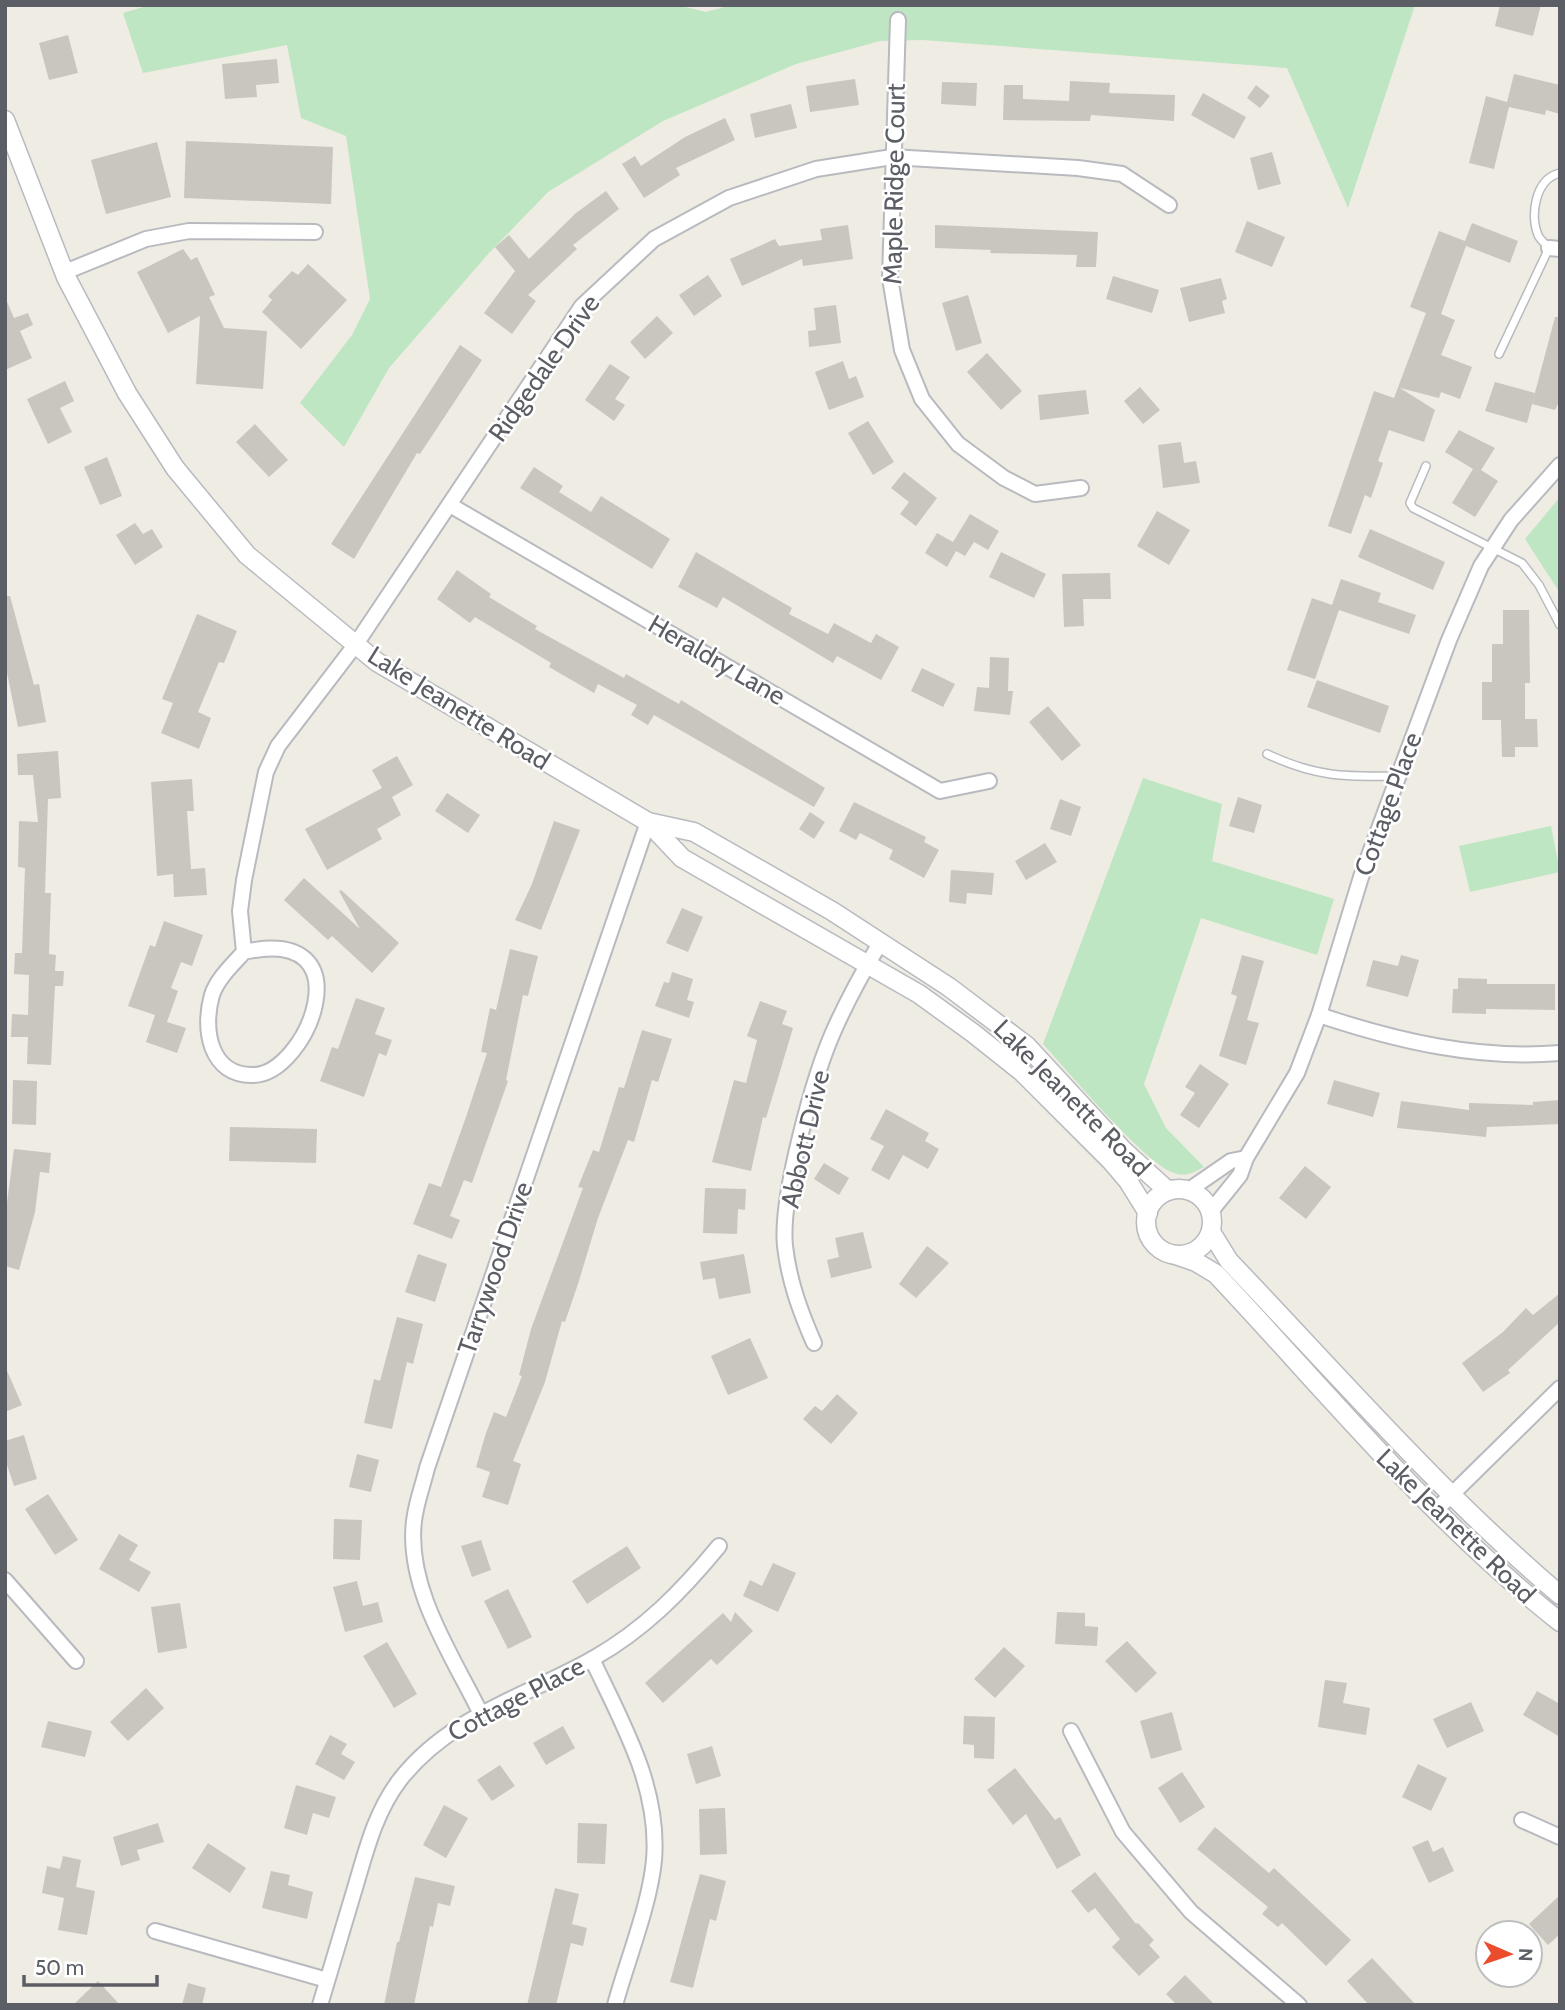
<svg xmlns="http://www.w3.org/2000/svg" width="1565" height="2010" font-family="Cabin,sans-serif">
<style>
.green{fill:#bfe6c2}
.building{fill:#c9c6c0}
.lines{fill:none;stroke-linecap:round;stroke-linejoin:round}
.service-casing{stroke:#b8babf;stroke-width:10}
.minor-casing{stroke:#b8babf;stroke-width:18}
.tertiary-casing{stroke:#b8babf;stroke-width:21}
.service{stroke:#fff;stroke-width:7}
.minor{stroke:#fff;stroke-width:14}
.tertiary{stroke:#fff;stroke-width:18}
.labels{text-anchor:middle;stroke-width:5;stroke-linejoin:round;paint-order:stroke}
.street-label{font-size:26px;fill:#5b5e64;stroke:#fff}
</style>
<rect width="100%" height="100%" fill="#eeece3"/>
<!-- green -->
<g class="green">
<polygon points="150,5 677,5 706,12 732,5 1415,5 1348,208 1287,68 923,40 880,41 796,64 663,121 548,192 489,253 389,368 344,447 300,403 352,335 370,299 346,136 301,118 287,45 143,73 123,13"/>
<polygon points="1560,497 1560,593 1525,539"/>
<path d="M1143,778l79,26 -10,57 122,38 -17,56 -116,-37 -57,166 22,44 38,39c-11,6 -18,10 -30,6 -30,-10 -106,-102 -131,-129z"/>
<polygon points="1551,826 1560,872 1470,892 1459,846"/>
</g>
<!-- building -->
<g class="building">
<polygon points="1500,5 1541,5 1533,36 1495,26"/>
<polygon points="68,35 78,73 49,80 39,43"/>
<polygon points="277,59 279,83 256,85 257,97 225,99 222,64"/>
<polygon points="1514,74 1560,85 1560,114 1546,110 1545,115 1509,107 1494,169 1469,163 1486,96 1507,102"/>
<polygon points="855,79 859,105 810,112 806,86"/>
<polygon points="1070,81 1110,83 1109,93 1175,95 1174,121 1091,115 1090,121 1003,120 1004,85 1023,85 1023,99 1069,101"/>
<polygon points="942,82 977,83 976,106 941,104"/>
<polygon points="1256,85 1270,96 1260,108 1247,98"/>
<polygon points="1203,93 1246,117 1234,139 1191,115"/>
<polygon points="791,104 797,128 755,138 750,114"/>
<polygon points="725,118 735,140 676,168 680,175 644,198 622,164 635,156 641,166 685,137"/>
<polygon points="186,141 333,147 331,204 184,198"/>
<polygon points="157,142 171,197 106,214 91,160"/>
<polygon points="1272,152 1281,184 1258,190 1250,158"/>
<polygon points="606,191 619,209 573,245 577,249 528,295 536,301 512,334 484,313 515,271 495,247 509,235 529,259 576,213"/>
<polygon points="1247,221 1285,237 1272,267 1235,252"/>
<polygon points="1472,223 1518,241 1510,263 1466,246 1441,314 1455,320 1441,355 1472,367 1460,399 1441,392 1439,398 1400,388 1435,410 1424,442 1389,430 1378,461 1383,463 1371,498 1365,495 1351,534 1328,526 1374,391 1394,398 1426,313 1410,307 1439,231 1465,241"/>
<polygon points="848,225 853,259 803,266 802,259 742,286 730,259 775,239 779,246 822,240 820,229"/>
<polygon points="935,225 1098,232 1096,267 1076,267 1077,255 990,253 991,250 935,248"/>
<polygon points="183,249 191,260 197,257 215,295 209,297 224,328 267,331 263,389 196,384 200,316 168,333 137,272"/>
<polygon points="308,264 347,300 301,349 262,312 272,300 268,296 292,271 298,275"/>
<polygon points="708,275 722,296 694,316 679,295"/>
<polygon points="1113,276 1159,290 1152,313 1106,299"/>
<polygon points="1221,278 1227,299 1222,301 1225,313 1189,322 1180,288"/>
<polygon points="968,295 982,343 956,351 942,303"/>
<polygon points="5,297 14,318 28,313 33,325 20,331 32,358 5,370"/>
<polygon points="836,305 841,343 809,347 808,331 816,330 814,308"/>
<polygon points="657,316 673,333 645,359 630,342"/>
<polygon points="1555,317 1560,317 1560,400 1555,410 1532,404"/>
<polygon points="460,345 482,360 420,454 417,453 354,559 331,544"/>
<polygon points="987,353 1022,391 1001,410 967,372"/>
<polygon points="843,361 849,379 856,376 864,397 829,410 815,372"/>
<polygon points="610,364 630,377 615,399 625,405 614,421 585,400"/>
<polygon points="65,381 74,401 60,408 72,432 48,444 27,399"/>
<polygon points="1495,382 1535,393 1527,423 1485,411"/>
<polygon points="1140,387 1160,410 1143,424 1124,401"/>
<polygon points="1086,390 1089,414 1040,420 1038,395"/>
<polygon points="868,421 894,462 873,475 848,433"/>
<polygon points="255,424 288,460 269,477 236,442"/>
<polygon points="1459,430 1495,448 1481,470 1498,481 1475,517 1452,503 1473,469 1445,452"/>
<polygon points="1181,442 1184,463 1196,461 1200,483 1163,488 1158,445"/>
<polygon points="107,457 122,496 100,505 84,467"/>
<polygon points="534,467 563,486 559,492 591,512 601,496 670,539 652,569 520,488"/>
<polygon points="904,472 937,498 916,526 900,514 909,502 891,488"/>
<polygon points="1157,511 1190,530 1169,565 1137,546"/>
<polygon points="970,514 999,531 988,550 974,542 965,556 956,551 947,567 925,553 937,533 953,542"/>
<polygon points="135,523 143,534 152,529 163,547 135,565 116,535"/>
<polygon points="1370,529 1445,562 1433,590 1358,557"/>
<polygon points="696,552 792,608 789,614 828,634 834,623 871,643 876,634 899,647 881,680 837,656 833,663 723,597 717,608 678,587"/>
<polygon points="1001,552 1046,574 1034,598 989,577"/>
<polygon points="457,570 491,594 489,597 537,626 535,629 624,678 626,674 679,704 681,700 825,788 814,807 654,715 648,725 631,715 637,705 598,684 594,693 549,667 551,663 475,617 470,623 437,599"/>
<polygon points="1110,573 1111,599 1083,599 1084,626 1064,627 1062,574"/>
<polygon points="1341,579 1381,593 1378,602 1416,615 1409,634 1339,610 1315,679 1287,670 1312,598 1332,605"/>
<polygon points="5,596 10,596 34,685 39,684 46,722 18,727 5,663"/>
<polygon points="1503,610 1529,610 1530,683 1525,683 1525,719 1537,719 1538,747 1515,747 1515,757 1502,757 1501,720 1482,720 1482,682 1492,682 1492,644 1503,644"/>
<polygon points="197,614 237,631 224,663 219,662 198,712 211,718 199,749 161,733 173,703 162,699"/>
<polygon points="990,657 1009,658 1008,691 1013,691 1010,715 974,711 977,687 989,688"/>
<polygon points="922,668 955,684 943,707 911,691"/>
<polygon points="1317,680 1389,706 1380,733 1307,707"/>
<polygon points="1048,706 1081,745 1062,761 1029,722"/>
<polygon points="58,751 61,798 48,799 45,893 51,893 49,954 56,955 55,971 64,971 63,986 55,986 51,1065 27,1064 28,1037 11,1037 12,1014 28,1015 29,975 14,974 15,953 22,953 25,868 18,867 19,821 38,822 33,775 18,775 17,754"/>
<polygon points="397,756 413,785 392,797 401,815 377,829 382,839 327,870 305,829 382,788 372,770"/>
<polygon points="192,779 194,811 187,811 191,869 205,868 207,895 174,897 173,874 157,876 151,782"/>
<polygon points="447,793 480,815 468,833 435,811"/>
<polygon points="1238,797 1262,805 1254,833 1229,826"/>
<polygon points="1060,799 1081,807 1071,836 1050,829"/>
<polygon points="854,802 926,837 924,842 939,850 924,878 889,859 893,850 860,833 856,840 839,831"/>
<polygon points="810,812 825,822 814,839 799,829"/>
<polygon points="554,821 580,830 541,930 515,920 532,884"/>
<polygon points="1045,843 1057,862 1026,880 1015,861"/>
<polygon points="951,870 994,873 992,895 967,893 966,904 949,902"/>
<polygon points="304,878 360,929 339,891 341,890 399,943 372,973 332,936 328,940 284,900"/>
<polygon points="682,908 703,917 688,952 666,943"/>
<polygon points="164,921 203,935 192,966 181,962 171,988 178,991 167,1022 186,1028 177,1053 146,1042 155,1015 128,1006 150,945 155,947"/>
<polygon points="510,949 538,956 528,996 523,995 506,1080 508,1081 472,1183 464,1180 450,1216 460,1220 452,1239 413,1224 429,1183 441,1187 467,1114 487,1053 481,1052 490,1008 496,1010"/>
<polygon points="1242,955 1264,961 1247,1020 1259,1023 1246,1065 1219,1056 1237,996 1231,994"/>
<polygon points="1401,955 1419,960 1408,997 1366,986 1373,960 1398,966"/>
<polygon points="672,972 693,979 687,1000 694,1002 689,1018 655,1006 664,982 669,983"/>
<polygon points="1458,978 1487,979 1487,984 1555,984 1555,1010 1486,1009 1486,1014 1452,1013 1453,989 1458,989"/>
<polygon points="356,998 385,1008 375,1034 392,1040 386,1056 379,1053 364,1097 320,1081 332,1047 338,1049"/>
<polygon points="760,1001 787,1011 782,1024 793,1028 766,1118 763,1117 751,1171 712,1162 734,1080 746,1083 757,1040 747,1036"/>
<polygon points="642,1030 672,1039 658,1082 652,1080 634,1142 628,1140 598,1218 578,1284 565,1322 562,1321 545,1382 513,1461 521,1464 508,1505 482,1497 490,1472 476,1467 486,1433 494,1412 506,1417 522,1376 519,1375 531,1329 583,1188 578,1187 593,1150 599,1152 619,1087 624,1088"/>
<polygon points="1200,1064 1229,1084 1199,1128 1180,1115 1195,1093 1185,1087"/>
<polygon points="13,1080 37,1081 36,1125 12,1124"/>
<polygon points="1334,1080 1380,1093 1373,1117 1327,1104"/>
<polygon points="1560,1100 1560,1124 1487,1127 1486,1137 1397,1128 1401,1101 1469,1110 1469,1103 1533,1105 1533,1102"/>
<polygon points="886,1109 929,1133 925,1141 939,1149 928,1169 903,1155 889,1180 871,1170 884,1146 870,1139"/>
<polygon points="230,1127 317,1129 316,1163 229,1161"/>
<polygon points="14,1149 51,1153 49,1173 40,1172 35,1212 19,1270 5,1266 5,1218"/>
<polygon points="824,1163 849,1178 839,1195 814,1179"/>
<polygon points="1305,1166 1331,1187 1306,1219 1279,1198"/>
<polygon points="705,1188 746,1189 745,1210 738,1209 737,1234 703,1233"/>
<polygon points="863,1232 872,1268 831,1278 827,1260 839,1257 835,1238"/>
<polygon points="927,1246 949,1263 916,1298 899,1284"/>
<polygon points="418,1254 447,1264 435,1302 405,1292"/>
<polygon points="744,1254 751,1293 719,1299 715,1278 703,1280 700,1262"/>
<polygon points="1560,1293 1560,1322 1508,1370 1510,1373 1483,1392 1462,1363 1503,1332 1526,1308 1533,1315"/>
<polygon points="397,1317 423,1324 413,1364 407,1362 392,1429 364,1423 374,1379 380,1381"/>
<polygon points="750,1338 768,1378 728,1395 711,1356"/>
<polygon points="5,1366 22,1405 5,1412"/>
<polygon points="837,1394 858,1413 831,1444 803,1419 815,1406 822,1411"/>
<polygon points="24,1435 37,1479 14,1486 5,1459 5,1441"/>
<polygon points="357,1454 379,1460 371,1492 349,1487"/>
<polygon points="48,1494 78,1540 55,1555 25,1509"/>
<polygon points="334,1519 362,1520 360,1560 333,1559"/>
<polygon points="119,1534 138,1545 129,1560 151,1572 139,1592 99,1569"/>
<polygon points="481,1540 491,1570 472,1577 461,1546"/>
<polygon points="627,1546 641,1568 587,1604 572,1581"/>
<polygon points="773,1563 796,1573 778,1612 743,1596 750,1580 762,1586"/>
<polygon points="357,1581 363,1606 378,1602 383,1622 345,1632 333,1587"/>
<polygon points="508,1589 532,1637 508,1649 484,1601"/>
<polygon points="180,1603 187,1648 158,1653 151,1607"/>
<polygon points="735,1612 753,1631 717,1665 711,1659 663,1703 645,1683 723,1613 731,1622"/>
<polygon points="1057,1612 1085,1613 1085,1626 1098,1627 1097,1646 1055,1644"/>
<polygon points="1127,1641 1157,1673 1136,1693 1105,1661"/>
<polygon points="387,1642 417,1694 394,1708 363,1656"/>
<polygon points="1004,1647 1025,1666 995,1698 974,1679"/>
<polygon points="1325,1680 1347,1683 1343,1703 1370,1708 1366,1735 1318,1727"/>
<polygon points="146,1688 164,1708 128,1741 110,1722"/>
<polygon points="1537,1691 1560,1704 1560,1737 1523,1715"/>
<polygon points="1471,1702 1484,1731 1447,1748 1433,1719"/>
<polygon points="1172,1712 1182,1750 1151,1759 1140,1721"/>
<polygon points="964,1716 995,1717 994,1759 974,1758 974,1745 963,1744"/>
<polygon points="48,1721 92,1731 85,1757 41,1747"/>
<polygon points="563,1726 575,1748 546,1765 533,1743"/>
<polygon points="330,1735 347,1744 341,1754 355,1762 344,1780 315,1764"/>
<polygon points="712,1746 721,1776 696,1784 687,1754"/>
<polygon points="1418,1764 1447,1778 1431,1811 1402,1797"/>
<polygon points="500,1765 515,1786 492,1801 477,1780"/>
<polygon points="1015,1768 1055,1820 1060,1817 1081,1855 1057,1869 1026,1814 1013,1825 987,1790"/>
<polygon points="1182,1772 1205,1807 1180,1823 1158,1788"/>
<polygon points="296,1785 336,1797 329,1818 313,1813 307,1835 284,1828"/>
<polygon points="444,1805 468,1818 446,1858 423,1845"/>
<polygon points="725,1808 727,1854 700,1855 699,1809"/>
<polygon points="158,1823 164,1842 137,1850 140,1860 121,1866 113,1837"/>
<polygon points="578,1823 607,1824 605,1864 577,1863"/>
<polygon points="1215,1827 1269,1873 1274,1868 1351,1940 1326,1966 1282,1923 1278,1927 1262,1914 1268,1907 1197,1849"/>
<polygon points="1428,1840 1433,1852 1443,1847 1454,1871 1429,1883 1412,1847"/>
<polygon points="208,1843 246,1868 230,1893 192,1868"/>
<polygon points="63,1856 81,1860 76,1887 95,1891 87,1935 58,1930 64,1898 42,1893 47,1866 60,1869"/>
<polygon points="271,1871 290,1875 288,1885 313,1892 307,1919 262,1908"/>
<polygon points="1095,1872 1136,1924 1138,1923 1154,1940 1149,1945 1160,1957 1139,1976 1112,1947 1120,1939 1095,1908 1088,1913 1071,1891"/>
<polygon points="700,1874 726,1881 716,1921 710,1919 693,1988 670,1982"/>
<polygon points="415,1877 455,1886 450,1906 438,1903 433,1927 430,1926 414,2005 384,2005 397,1942 399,1942"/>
<polygon points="555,1888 579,1894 572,1924 587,1928 583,1946 571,1943 556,2005 527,2005"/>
<polygon points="1560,1895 1560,1934 1548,1945 1529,1924"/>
<polygon points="1372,1958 1416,2005 1369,2005 1347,1981"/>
<polygon points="1185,1975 1215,2005 1177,2005 1166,1994"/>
<polygon points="98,1981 120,2005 73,2005"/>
<polygon points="188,1983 206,1988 202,2005 182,2005"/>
</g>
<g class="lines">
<!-- service casing -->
<g class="service-casing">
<g id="service">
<path d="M1499,354l50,-106c-3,-4 -9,-8 -11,-13 -8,-20 -3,-56 22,-62"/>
<polyline points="1426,466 1410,503 1413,508 1522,563 1539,585 1560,625"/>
<path d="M1267,754c49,23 77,23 130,22"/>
</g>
</g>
<!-- minor casing -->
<g class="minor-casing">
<g id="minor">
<polyline points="898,20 890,278 902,350 922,399 958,444 1004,478 1035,494 1081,488"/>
<polyline points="1549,248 1560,249"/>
<polyline points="65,272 146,239 189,231 315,232"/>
<polyline points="450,505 940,791 989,781"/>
<path d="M244,952c-11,12 -27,27 -32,43 -10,34 -2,81 41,80 54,0 115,-151 -9,-123l-4,-41 4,-31 22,-108 12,-26 78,-102 226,-338 72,-67 75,-41 87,-29 76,-12 186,11 44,6 47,31"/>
<path d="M1319,1015c78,26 159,45 241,38"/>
<polyline points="1189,1190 1231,1161 1246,1158"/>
<polyline points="1211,1211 1240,1175 1246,1158 1297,1073 1319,1015 1361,877 1449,640 1481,566 1511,520 1560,465"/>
<path d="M814,1343c-14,-32 -25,-62 -29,-97 -5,-49 29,-172 50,-218 13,-29 29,-58 45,-85"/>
<polyline points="1435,1511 1560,1388"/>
<polyline points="5,1580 76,1661"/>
<path d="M592,1659c30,64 68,128 62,201 -4,44 -27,101 -39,145"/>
<path d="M480,1712c-28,-57 -74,-124 -66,-191 2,-18 9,-36 13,-53l221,-646"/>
<polyline points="1071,1731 1123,1832 1191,1912 1299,2005"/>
<polyline points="1522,1820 1560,1837"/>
<polyline points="155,1931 327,1980"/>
<path d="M320,2005c12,-39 23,-78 35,-117 11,-37 20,-75 44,-107 50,-65 126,-84 195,-123 51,-29 88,-67 125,-112"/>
</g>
</g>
<!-- tertiary casing -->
<g class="tertiary-casing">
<g id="tertiary">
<polyline points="5,120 66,277 127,393 175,468 247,555 377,662 648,822 682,858 919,994 973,1033 1022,1072 1111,1161 1128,1181 1148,1213"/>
<polyline points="648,822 694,832 832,911 949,987 1027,1046 1124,1151 1168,1191"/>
<circle cx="1179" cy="1222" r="33"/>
<path d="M1211,1232l18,29c108,113 211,232 331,334"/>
<path d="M1176,1255l20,7 20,12c112,119 215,246 344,348"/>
</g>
</g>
<!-- service -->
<use href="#service" class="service"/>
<!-- minor -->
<use href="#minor" class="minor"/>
<!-- tertiary -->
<use href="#tertiary" class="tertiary"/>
</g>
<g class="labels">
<!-- street labels -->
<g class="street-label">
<text transform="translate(894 184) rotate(-89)" y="9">Maple Ridge Court</text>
<text transform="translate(544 368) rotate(-55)" y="9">Ridgedale Drive</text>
<text transform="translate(717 660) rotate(30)" y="9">Heraldry Lane</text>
<text transform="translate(459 708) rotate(32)" y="9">Lake Jeanette Road</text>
<text transform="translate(1388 804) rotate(-70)" y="9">Cottage Place</text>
<text transform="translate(1072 1098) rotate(45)" y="9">Lake Jeanette Road</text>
<text transform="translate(805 1139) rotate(-77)" y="9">Abbott Drive</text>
<text transform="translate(495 1268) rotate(-71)" y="9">Tarrywood Drive</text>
<text transform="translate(1456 1526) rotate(44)" y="9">Lake Jeanette Road</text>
<text transform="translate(516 1699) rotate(-28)" y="9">Cottage Place</text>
</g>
</g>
<!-- border -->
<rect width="1565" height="2010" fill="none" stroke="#5b5e64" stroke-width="14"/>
<!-- north arrow -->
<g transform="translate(1509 1954) rotate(92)"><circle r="33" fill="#ffffff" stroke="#bdbfc1" stroke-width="2"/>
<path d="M0-5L12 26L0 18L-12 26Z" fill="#eb4d2c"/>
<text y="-10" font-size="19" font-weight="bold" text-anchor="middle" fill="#5b5e64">N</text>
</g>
<!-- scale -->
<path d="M24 1975v10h133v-10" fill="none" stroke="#5b5e64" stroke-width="3.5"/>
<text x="35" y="1975" font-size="21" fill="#5b5e64" stroke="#ffffff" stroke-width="5" paint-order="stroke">50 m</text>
</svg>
